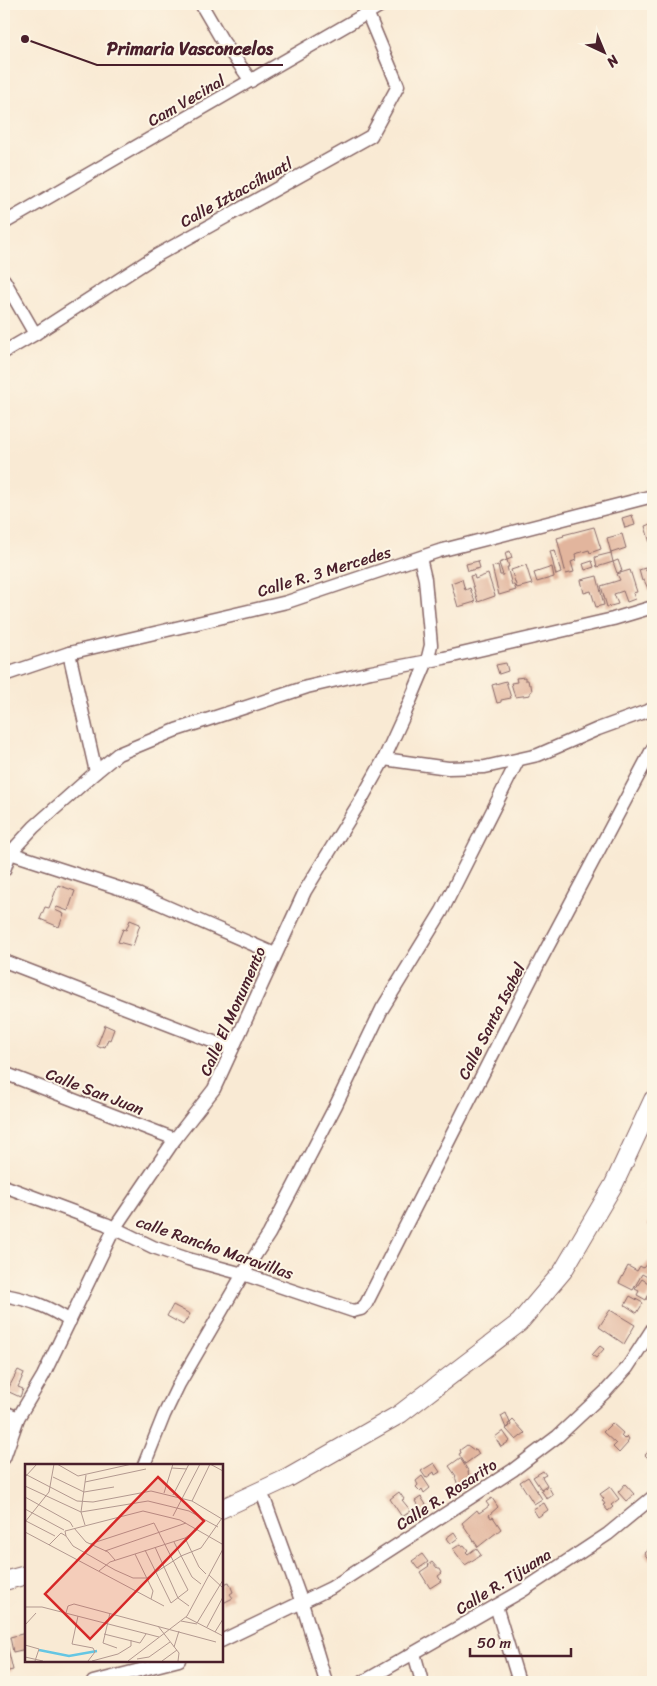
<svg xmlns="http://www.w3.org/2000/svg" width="657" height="1686" font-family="Sriracha,sans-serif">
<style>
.building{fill:#e2b59d}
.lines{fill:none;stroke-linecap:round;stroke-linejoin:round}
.street-casing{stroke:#876666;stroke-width:15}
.secondary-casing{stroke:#876666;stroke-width:20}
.street{stroke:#fff;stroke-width:12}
.secondary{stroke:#fff;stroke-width:18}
.labels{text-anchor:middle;stroke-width:4;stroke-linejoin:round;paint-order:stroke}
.street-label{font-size:16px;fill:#4a1f2b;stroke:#fcf5e5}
.inset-river{fill:none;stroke:#65c6e3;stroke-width:2.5}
.inset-road{fill:none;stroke:#b39990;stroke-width:1}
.view{fill:#d62828;fill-opacity:0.15;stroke:#d62828;stroke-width:2.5}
.inset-edge{fill:none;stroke:#4a1f2b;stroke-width:2.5}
.leader{fill:none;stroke:#4a1f2b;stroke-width:2}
.callout-dot{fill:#4a1f2b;stroke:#fcf5e5;stroke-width:2}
.callout-label{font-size:18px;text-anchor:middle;font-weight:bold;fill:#4a1f2b;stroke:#fcf5e5;stroke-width:4;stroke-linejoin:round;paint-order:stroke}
</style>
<rect width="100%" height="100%" fill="#fcf5e5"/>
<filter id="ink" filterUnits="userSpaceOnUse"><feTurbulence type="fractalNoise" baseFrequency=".02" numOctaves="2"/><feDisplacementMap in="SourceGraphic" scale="10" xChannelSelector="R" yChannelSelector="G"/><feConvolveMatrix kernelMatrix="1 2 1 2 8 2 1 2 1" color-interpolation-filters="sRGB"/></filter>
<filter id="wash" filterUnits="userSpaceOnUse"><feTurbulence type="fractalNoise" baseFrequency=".0096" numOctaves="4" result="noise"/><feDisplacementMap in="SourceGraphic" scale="20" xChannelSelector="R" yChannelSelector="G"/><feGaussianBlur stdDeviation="1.12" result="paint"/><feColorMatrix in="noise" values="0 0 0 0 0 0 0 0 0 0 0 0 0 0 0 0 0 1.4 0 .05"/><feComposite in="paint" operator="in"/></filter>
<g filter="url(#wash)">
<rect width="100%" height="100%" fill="#f9ead4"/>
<g id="blocks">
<!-- building -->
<g class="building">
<polygon points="632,515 635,525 625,528 622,518"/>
<polygon points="653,523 653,543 650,543 645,526"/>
<polygon points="594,527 601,549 590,553 589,550 575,554 576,560 571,562 574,572 566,574 557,538 564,536 563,535"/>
<polygon points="622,534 626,548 611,553 607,538"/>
<polygon points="555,550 561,573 556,575 550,551"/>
<polygon points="510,551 512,558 507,560 505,553"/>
<polygon points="611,553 613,562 618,560 622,571 617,573 613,562 597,567 595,557"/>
<polygon points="507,560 509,567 507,567 512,585 514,585 516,590 499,595 492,567 498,565 500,575 503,575 499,563"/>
<polygon points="478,561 480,568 468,571 466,564"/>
<polygon points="592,561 594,567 585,570 583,564"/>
<polygon points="526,565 532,584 517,588 511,570"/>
<polygon points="552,567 554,577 537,582 534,573"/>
<polygon points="645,568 646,571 653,569 653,594 651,595 644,580 642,581 639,570"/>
<polygon points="630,570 637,592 633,593 635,599 627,602 623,591 614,594 618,604 607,607 601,586 620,580 617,574"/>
<polygon points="488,574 495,596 478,602 470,576 474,575 475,579"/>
<polygon points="597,576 604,605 596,607 591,591 584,593 581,580"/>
<polygon points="462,579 465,590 470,588 475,602 458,607 451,583"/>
<polygon points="506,663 508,671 499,674 496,665"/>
<polygon points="525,677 525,680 528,680 529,685 531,685 532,691 530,692 530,695 515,697 511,683 517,682 516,678"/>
<polygon points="506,681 511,698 501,700 501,702 497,703 492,685"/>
<polygon points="58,885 75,891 68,911 57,907 55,910 64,914 59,927 40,919 45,907 49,908"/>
<polygon points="130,920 140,924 133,946 118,942 123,929 126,930"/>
<polygon points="105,1025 114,1029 110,1040 108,1039 105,1047 102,1046 101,1048 97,1046"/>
<polygon points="653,1214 653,1228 648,1225"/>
<polygon points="648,1262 653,1266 653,1280 642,1274 633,1290 619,1283 628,1266 637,1271 640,1266 643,1268"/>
<polygon points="642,1279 653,1286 646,1300 637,1295 639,1291 635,1289"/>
<polygon points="630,1296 643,1303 637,1313 625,1305"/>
<polygon points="173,1305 190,1314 183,1325 167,1316"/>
<polygon points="610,1310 635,1325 624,1344 599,1327"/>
<polygon points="600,1346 604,1349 596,1358 592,1355"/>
<polygon points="18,1370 24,1373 18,1387 23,1389 20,1397 7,1391"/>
<polygon points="506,1413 510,1423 513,1420 525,1433 516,1440 506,1429 511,1425 510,1423 508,1424 509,1427 506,1428 501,1416"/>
<polygon points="612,1423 623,1433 621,1436 624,1439 627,1436 629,1439 627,1442 628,1443 619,1453 613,1447 616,1444 603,1432"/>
<polygon points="503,1431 510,1441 501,1447 495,1437"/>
<polygon points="467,1445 474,1450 476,1449 479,1454 465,1464 459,1454 461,1453 460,1450"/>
<polygon points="653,1448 653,1463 645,1455"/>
<polygon points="460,1458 469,1472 468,1472 469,1476 471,1475 474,1480 459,1488 455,1477 456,1476 449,1466"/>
<polygon points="434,1463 440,1472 435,1475 434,1472 426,1478 421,1471"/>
<polygon points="543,1471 546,1475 542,1477 547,1485 541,1489 533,1477"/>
<polygon points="422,1476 430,1488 424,1493 422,1489 420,1491 416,1487 418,1485 416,1481"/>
<polygon points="528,1477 542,1499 534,1504 520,1482"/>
<polygon points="625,1484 634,1494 626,1501 618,1492"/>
<polygon points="548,1486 553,1495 547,1499 541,1490"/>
<polygon points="610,1487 619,1499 611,1505 613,1507 608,1511 603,1505 605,1504 602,1500 604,1499 600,1494"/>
<polygon points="399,1492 404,1499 402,1500 411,1511 402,1517 390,1499"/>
<polygon points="421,1497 429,1509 422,1513 415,1501"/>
<polygon points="492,1498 498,1507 489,1515 491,1518 493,1517 501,1529 478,1547 462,1523 477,1510 479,1513 485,1509 489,1506 486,1502"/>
<polygon points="544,1503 548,1510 538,1517 533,1509"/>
<polygon points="454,1532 458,1538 450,1544 446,1538"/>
<polygon points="461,1544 462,1546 464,1545 468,1550 466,1552 468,1554 476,1548 481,1555 465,1565 453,1549"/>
<polygon points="649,1549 653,1555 649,1560 644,1553"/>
<polygon points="422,1554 428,1562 418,1569 412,1561"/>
<polygon points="432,1562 438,1569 440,1569 442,1573 438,1576 441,1581 430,1588 420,1572 429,1566 428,1565"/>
<polygon points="229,1582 233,1592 230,1594 233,1598 221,1604 221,1585"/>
<polygon points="26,1633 26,1649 13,1652 10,1637"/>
<polygon points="4,1636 5,1636 13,1670 4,1672"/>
</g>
</g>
</g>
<g filter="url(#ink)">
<use href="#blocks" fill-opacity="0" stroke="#876666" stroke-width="1"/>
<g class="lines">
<!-- street casing -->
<g class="street-casing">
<g id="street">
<polyline points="201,4 222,40 251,81"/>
<polyline points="4,223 383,4"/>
<polyline points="4,280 35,334"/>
<polyline points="4,352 35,334 154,257 371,136 398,86 367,12"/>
<polyline points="69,653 96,772"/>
<polyline points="4,675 69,653 287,602 439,551 653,496"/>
<polyline points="384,759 448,768 485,767 538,755 598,729 653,709"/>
<polyline points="4,851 140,895 275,954"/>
<polyline points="4,870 10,853 34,827 96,772 118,754 176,730 307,687 371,672 444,658 613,619 653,607"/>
<polyline points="4,961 232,1049"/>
<polyline points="4,1073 175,1139"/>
<polyline points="4,1186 106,1224 153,1247 188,1259 243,1274 353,1311 361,1309 366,1304 539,963 653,748"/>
<path d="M4,1295c27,5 43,11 66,26"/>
<polyline points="4,1412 18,1418"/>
<polyline points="4,1458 18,1418 43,1376 114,1229 175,1139 214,1089 305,891 361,800 384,759 405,713 427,661 431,645 425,579 420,558"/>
<polyline points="144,1465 164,1415 179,1384 243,1274 269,1234 336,1105 382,1009 442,911 518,760"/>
<polyline points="265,1501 302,1603 326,1682"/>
<polyline points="496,1606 519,1682"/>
<polyline points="221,1641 331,1588 513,1470 558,1436 605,1392 627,1368 653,1328"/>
<polyline points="414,1653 422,1682"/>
<polyline points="93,1682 179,1660"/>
<polyline points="363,1682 522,1591 608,1534 653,1497"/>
</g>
</g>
<!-- secondary casing -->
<g class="secondary-casing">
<g id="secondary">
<polyline points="221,1509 288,1478 400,1414 519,1323 563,1271 614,1184 653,1100"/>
<polyline points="4,1581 26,1575"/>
</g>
</g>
<!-- street -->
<use href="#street" class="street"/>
<!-- secondary -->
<use href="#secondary" class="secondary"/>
</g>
</g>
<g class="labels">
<!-- street labels -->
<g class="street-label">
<text transform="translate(186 100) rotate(-30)" y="6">Cam Vecinal</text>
<text transform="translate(236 192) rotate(-29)" y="6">Calle Iztaccíhuatl</text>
<text transform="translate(324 571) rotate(-17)" y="6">Calle R. 3 Mercedes</text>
<text transform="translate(232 1011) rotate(-66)" y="6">Calle El Monumento</text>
<text transform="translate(491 1021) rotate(-63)" y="6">Calle Santa Isabel</text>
<text transform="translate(95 1091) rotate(21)" y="6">Calle San Juan</text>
<text transform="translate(215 1247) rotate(19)" y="6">calle Rancho Maravillas</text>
<text transform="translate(446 1494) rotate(-33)" y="6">Calle R. Rosarito</text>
<text transform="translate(503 1581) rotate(-32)" y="6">Calle R. Tijuana</text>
</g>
</g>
<!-- overview -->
<g transform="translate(25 1464)">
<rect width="198" height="198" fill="#f9ead4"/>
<path class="inset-river" d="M14,186l30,6 28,-5"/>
<path class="inset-road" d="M32,0l21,12 54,-12M147,4l15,1M0,10l52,27 16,1 58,-11 41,10 30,18M0,13l12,-13M28,13l31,15 30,-5M60,18l61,-13M0,22l56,26 67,-11 41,10 29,16M139,29l9,-29M148,31l16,-31M0,33l45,25 3,5M167,37l18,-37 13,7M0,45l39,21M148,52l27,-52M1,57l29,15M0,58l24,-30 5,-28M60,61l-4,-13 5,-37M49,64l12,14 22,10 7,8M0,68l139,74M41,72l7,10 42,24 18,8h14l34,-22 20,-8 21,-30M160,74l14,29 7,7M149,78l18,35 9,7M65,80l64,-21 34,67 -17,13 -26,-53M24,81l12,-12 5,3 -1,-5 4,-1 74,-19 37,9 42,24M130,83l23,51 11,8M80,87l81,-28M110,90l18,37 -2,8M74,107l11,-9 75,-24 13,-9M184,111l14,13M0,143h17l117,30M41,149l2,-7 6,-2 142,38M85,149l-7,30 14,5M53,152l-6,28 21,4 2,4 -7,9M161,153l37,19M156,157l16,3M172,159l26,-43M0,161l11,-12M133,162l21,27 -1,8M182,163l16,-30M190,168l8,-13M79,170l36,9 6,-9M0,181l14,4 -4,12M149,183l5,-16M0,193l18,4M112,195l12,-2 21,-15M67,197l26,-7 13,-8v-6M103,197l59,-45 36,-67M137,197l15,-11"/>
<path class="view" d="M133,13l46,44 -114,118 -45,-45z"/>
<rect width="198" height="198" class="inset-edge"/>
</g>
<!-- callouts -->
<path class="leader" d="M25 39L97 65H283"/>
<circle class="callout-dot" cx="25" cy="39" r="5"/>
<g class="callout-label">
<text x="190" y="55">Primaria Vasconcelos</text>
</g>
<!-- margin -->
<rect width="657" height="1686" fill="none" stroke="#fcf5e5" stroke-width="20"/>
<!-- north arrow -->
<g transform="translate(604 52) rotate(136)" stroke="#fcf5e5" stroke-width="4" paint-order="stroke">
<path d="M0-4L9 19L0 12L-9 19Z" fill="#4a1f2b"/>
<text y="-8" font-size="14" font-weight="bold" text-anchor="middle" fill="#4a1f2b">N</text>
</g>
<!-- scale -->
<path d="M470 1648v8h101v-8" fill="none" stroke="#4a1f2b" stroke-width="2.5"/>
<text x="477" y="1648" font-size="15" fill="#4a1f2b" stroke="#fcf5e5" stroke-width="4" paint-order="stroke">50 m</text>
</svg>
